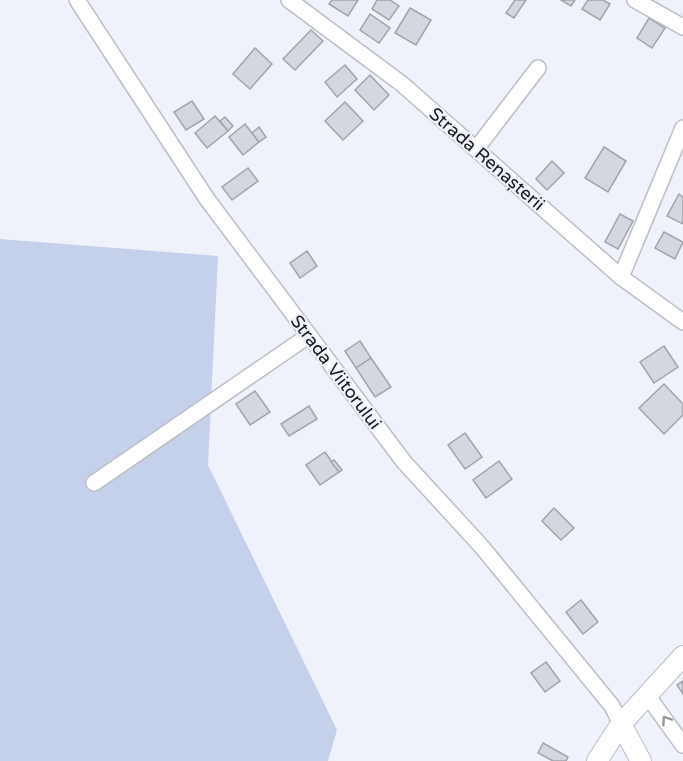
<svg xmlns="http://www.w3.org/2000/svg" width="683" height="761" font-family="'Varela Round',sans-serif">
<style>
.green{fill:#c5d1ea}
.building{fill:#d4d7df;stroke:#a1a4ab;stroke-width:1.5}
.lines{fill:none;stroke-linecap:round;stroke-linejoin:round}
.minor-casing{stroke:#bcbfc6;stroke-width:18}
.major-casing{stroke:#bcbfc6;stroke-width:22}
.minor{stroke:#fff;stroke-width:15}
.major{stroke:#fff;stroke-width:20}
.oneway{stroke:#989899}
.labels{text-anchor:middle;stroke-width:4.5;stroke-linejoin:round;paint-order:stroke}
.street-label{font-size:18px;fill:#191a1d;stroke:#eff2fa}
</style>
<rect width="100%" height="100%" fill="#eff2fa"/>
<!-- green -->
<polygon class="green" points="0,239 218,256 208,465 337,730 328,761 0,761"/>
<!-- building -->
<g class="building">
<polygon points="332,0 358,0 348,16 329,4"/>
<polygon points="377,0 390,0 399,6 389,20 372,9"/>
<polygon points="515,0 526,0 514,18 506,13"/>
<polygon points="561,0 575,0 571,6"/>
<polygon points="588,0 603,0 610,4 600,20 582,9"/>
<polygon points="410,8 431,20 416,45 395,33"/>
<polygon points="370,14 390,28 379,43 360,30"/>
<polygon points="649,18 665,28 652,48 637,38"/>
<polygon points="311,30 323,41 295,70 283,59"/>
<polygon points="255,48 272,64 250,89 233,74"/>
<polygon points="345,65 357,79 337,97 325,82"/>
<polygon points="370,75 389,95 374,110 355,90"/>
<polygon points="192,101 204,119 186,130 174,112"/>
<polygon points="345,102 363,121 343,140 325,121"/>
<polygon points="215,116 228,131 207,148 195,133"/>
<polygon points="225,117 233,126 228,131 220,121"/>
<polygon points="245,124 259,142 243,155 229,137"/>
<polygon points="259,127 266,137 259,142 252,133"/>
<polygon points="604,147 626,161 608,192 585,178"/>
<polygon points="552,161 564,173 547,190 536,179"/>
<polygon points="248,168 258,181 232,200 222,187"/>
<polygon points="679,194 683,197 683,224 667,216"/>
<polygon points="620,214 633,221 618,249 605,242"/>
<polygon points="664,232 683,242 675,259 655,248"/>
<polygon points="307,251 317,266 300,278 290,263"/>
<polygon points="360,341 371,358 356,368 345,351"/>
<polygon points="664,346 678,367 654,383 640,362"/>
<polygon points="371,358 391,387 375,397 356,368"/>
<polygon points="664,384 683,404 683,415 664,434 639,408"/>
<polygon points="255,391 270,412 250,425 236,404"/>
<polygon points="309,406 317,419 289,436 281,424"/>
<polygon points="465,433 482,457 465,469 448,445"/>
<polygon points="325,452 339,472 320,485 306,465"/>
<polygon points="334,460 342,470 339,472 331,462"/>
<polygon points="499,461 512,479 486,498 473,480"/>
<polygon points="554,508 574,528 561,540 542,521"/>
<polygon points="581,600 598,622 583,634 566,612"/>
<polygon points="546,662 560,681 545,692 531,673"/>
<polygon points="683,681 683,694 677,685"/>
<polygon points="543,743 568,757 566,761 553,761 538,753"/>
</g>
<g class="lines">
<!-- minor casing -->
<g class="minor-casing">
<g id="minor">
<polyline points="77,0 207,199 404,462 482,547 612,706 621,724"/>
<polyline points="289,0 402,84 621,277 683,322"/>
<polyline points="635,0 683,27"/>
<polyline points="476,149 538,68"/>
<polyline points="621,277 683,128"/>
<polyline points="94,483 308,336"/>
<polyline points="647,695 683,745"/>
</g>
</g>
<!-- major casing -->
<g class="major-casing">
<g id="major">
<polyline points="621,724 641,761"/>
<polyline points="597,761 621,724 683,656"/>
</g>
</g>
<!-- minor -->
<use href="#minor" class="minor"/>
<!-- major -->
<use href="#major" class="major"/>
</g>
<!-- one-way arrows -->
<defs><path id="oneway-chevron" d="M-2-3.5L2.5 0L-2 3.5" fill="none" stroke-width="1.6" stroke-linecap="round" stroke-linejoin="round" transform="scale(1.5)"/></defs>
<use class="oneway" href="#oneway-chevron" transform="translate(666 720) rotate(-124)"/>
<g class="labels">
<!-- street labels -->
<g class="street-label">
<text transform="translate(487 159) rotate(41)" y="6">Strada Renașterii</text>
<text transform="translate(336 372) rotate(53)" y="6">Strada Viitorului</text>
</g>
</g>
</svg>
